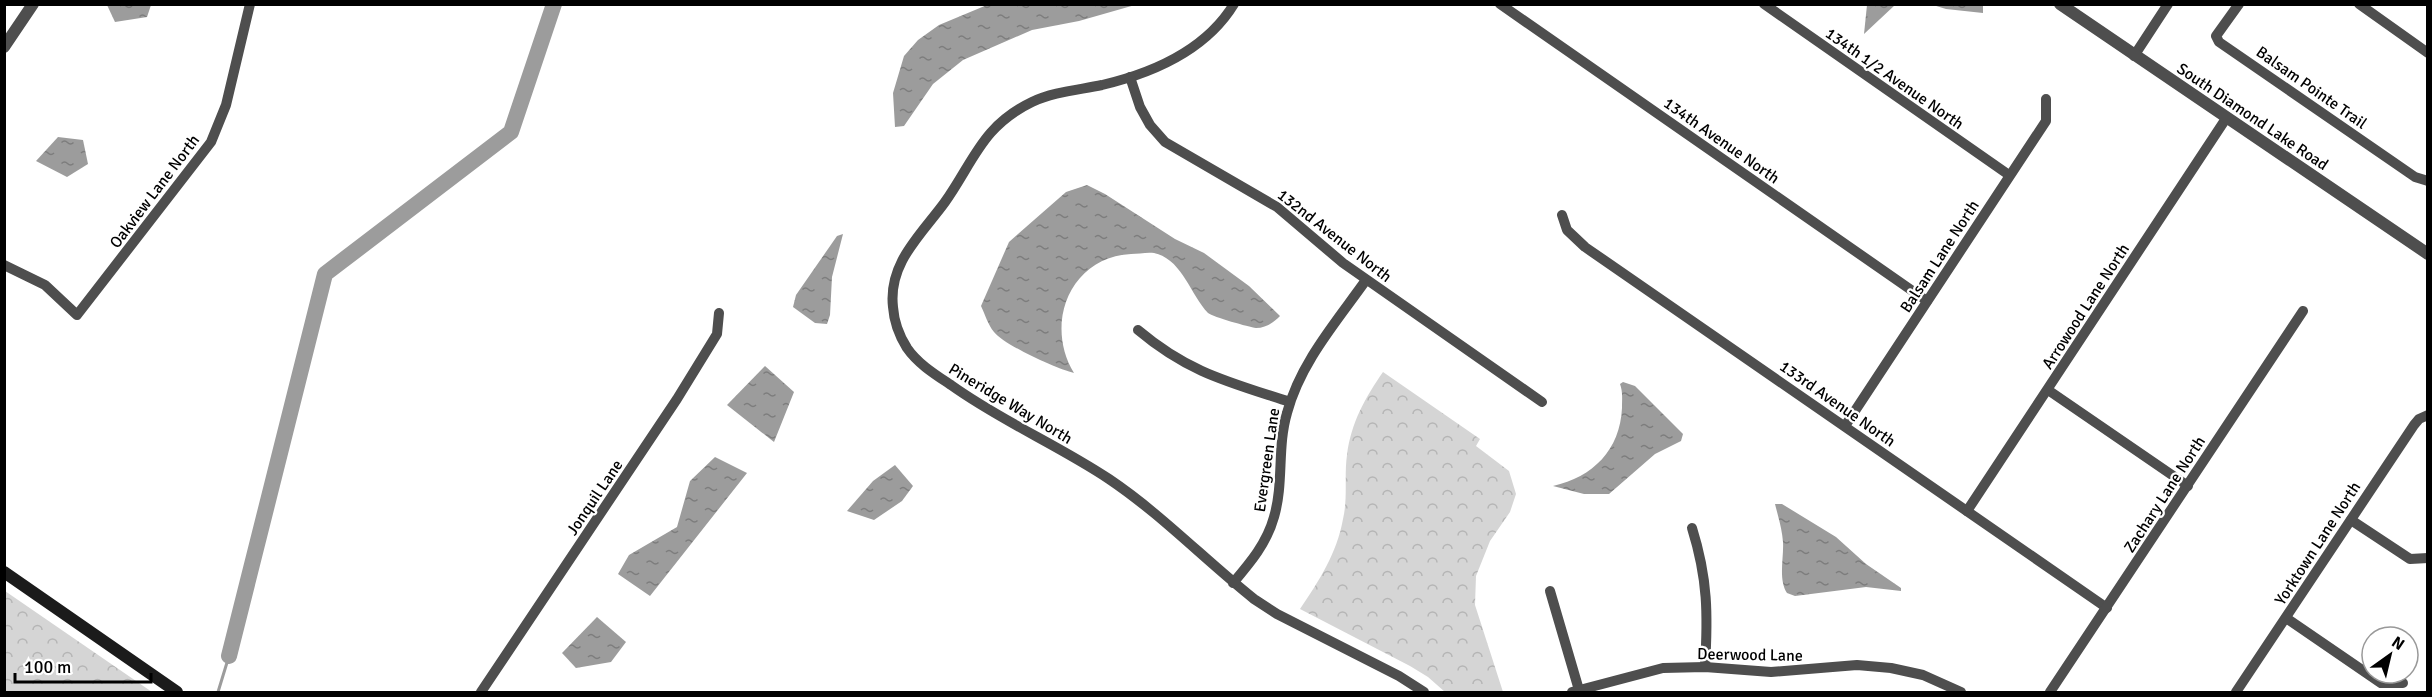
<svg xmlns="http://www.w3.org/2000/svg" width="2432" height="697" font-family="Signika,sans-serif">
<style>
.park{fill:url(#park-crowns)}
.water{fill:url(#water-ripples)}
.lines{fill:none;stroke-linecap:round;stroke-linejoin:round}
.stream{stroke:#9c9c9c;stroke-width:3}
.river{stroke:#9c9c9c;stroke-width:16}
.minor{stroke:#4e4e4e;stroke-width:10}
.tertiary{stroke:#4e4e4e;stroke-width:12}
.secondary{stroke:#1b1b1b;stroke-width:12}
.labels{text-anchor:middle;stroke-width:4.5;stroke-linejoin:round;paint-order:stroke}
.street-label{font-size:16px;fill:#000;stroke:#fff}
</style>
<defs>
<pattern id="park-crowns" width="20" height="18" patternUnits="userSpaceOnUse" patternTransform="scale(1.5)"><rect width="20" height="18" fill="#d5d5d5"/><path d="M2 6a3 3 0 1 1 6 0M12 15a3 3 0 1 1 6 0" fill="none" stroke="#b5b5b5"/></pattern>
<pattern id="water-ripples" width="26" height="14" patternUnits="userSpaceOnUse" patternTransform="scale(1.5)"><rect width="26" height="14" fill="#9c9c9c"/><path d="M2 4q2-2 4 0t4 0M15 11q2-2 4 0t4 0" fill="none" stroke="#7d7d7d"/></pattern>
</defs>
<rect width="100%" height="100%" fill="#fff"/>
<!-- park -->
<g class="park">
<path d="M1383,372l97,67 -4,7 33,25 7,23 -6,18 -20,29 -14,35 -1,29 28,87h-58l-17,-15 -18,-11 -110,-57c19,-28 37,-56 43,-90 5,-21 1,-43 4,-64 4,-32 18,-57 36,-83z"/>
<polygon points="5,591 152,692 5,692"/>
</g>
<!-- water -->
<g class="water">
<polygon points="107,5 151,5 147,17 115,22"/>
<polygon points="987,5 1135,5 1079,21 1032,30 963,60 933,84 904,126 895,127 893,93 904,56 918,40 939,25"/>
<polygon points="1867,5 1895,5 1864,34"/>
<polygon points="1933,5 1983,5 1983,13 1946,9"/>
<polygon points="58,137 83,140 88,164 67,177 36,161"/>
<path d="M1087,185l18,9 70,45 29,14 45,33 31,30c-6,6 -14,12 -24,12 -7,-1 -43,-11 -48,-15 -18,-19 -26,-54 -54,-60 -7,-1 -16,1 -23,1 -61,3 -87,70 -57,119 -17,-4 -70,-28 -80,-41 -6,-7 -9,-18 -13,-26l28,-64 57,-50z"/>
<polygon points="843,234 832,277 830,315 827,324 815,323 793,307 796,295 837,236"/>
<polygon points="765,366 794,392 774,442 727,405"/>
<path d="M1623,382l12,4 48,48 -2,7 -26,13 -46,40h-25l-31,-8c40,-9 67,-36 69,-78 0,-8 1,-16 -2,-24z"/>
<polygon points="715,457 747,473 650,596 618,574 629,555 677,527 690,481"/>
<polygon points="895,465 913,486 902,501 874,520 847,511 873,481"/>
<path d="M1775,504h7l54,33 30,27 35,24v3l-35,-4 -71,9 -8,-3c-9,-14 -3,-35 -4,-51 -1,-13 -5,-26 -8,-38z"/>
<polygon points="597,617 626,642 611,662 576,668 562,653"/>
</g>
<g class="lines">
<!-- stream -->
<polyline class="stream" points="218,692 229,656"/>
<!-- river -->
<polyline class="river" points="229,656 325,274 511,132 554,4"/>
<!-- minor -->
<g class="minor">
<path d="M1234,4c-28,46 -81,69 -132,81 -24,5 -49,7 -70,17 -50,24 -58,59 -87,100 -24,33 -57,61 -52,105 1,14 7,30 14,41 11,16 29,27 44,37 50,36 107,60 158,94 52,35 96,81 145,120l23,15 122,62 25,16"/>
<polyline points="1500,4 1927,301"/>
<polyline points="1764,4 2009,175"/>
<polyline points="2239,4 2216,36 2219,42 2415,177 2428,181"/>
<polyline points="2359,4 2428,53"/>
<polyline points="2134,56 2168,4"/>
<polyline points="1130,77 1140,107 1150,125 1165,142 1277,207 1343,263 1542,402"/>
<polyline points="1562,215 1567,230 1585,247 2107,608"/>
<polyline points="4,265 45,285 77,315 211,142 226,105 250,4"/>
<path d="M1138,330c51,43 91,52 152,72"/>
<polyline points="2048,390 2188,486"/>
<polyline points="1845,426 2046,121 2046,99"/>
<polyline points="1967,511 2227,117"/>
<polyline points="2351,520 2410,559 2428,558"/>
<path d="M1692,528c16,51 16,87 13,139"/>
<path d="M1233,583c17,-20 34,-40 41,-66 10,-34 3,-70 13,-104 13,-50 50,-92 79,-133"/>
<polyline points="1550,591 1579,690"/>
<polyline points="2286,618 2381,683 2403,683"/>
<polyline points="481,692 677,399 717,334 719,313"/>
<polyline points="1572,692 1663,668 1705,667 1771,672 1857,665 1891,668 1923,675 1961,692"/>
<polyline points="2050,692 2303,311"/>
<polyline points="2236,692 2414,425 2419,419 2428,415"/>
</g>
<!-- tertiary -->
<g class="tertiary">
<polyline points="2060,4 2428,254"/>
<polyline points="4,47 33,4"/>
</g>
<!-- secondary -->
<polyline class="secondary" points="4,572 177,692"/>
</g>
<g class="labels">
<!-- street labels -->
<g class="street-label">
<text transform="translate(1895 78) rotate(35)" y="6">134th 1/2 Avenue North</text>
<text transform="translate(2312 87) rotate(35)" y="6">Balsam Pointe Trail</text>
<text transform="translate(2253 116) rotate(34)" y="6">South Diamond Lake Road</text>
<text transform="translate(1722 140) rotate(35)" y="6">134th Avenue North</text>
<text transform="translate(154 191) rotate(-53)" y="6">Oakview Lane North</text>
<text transform="translate(1335 235) rotate(38)" y="6">132nd Avenue North</text>
<text transform="translate(1939 256) rotate(-57)" y="6">Balsam Lane North</text>
<text transform="translate(2085 306) rotate(-57)" y="6">Arrowood Lane North</text>
<text transform="translate(1011 403) rotate(31)" y="6">Pineridge Way North</text>
<text transform="translate(1838 403) rotate(35)" y="6">133rd Avenue North</text>
<text transform="translate(1266 460) rotate(-82)" y="6">Evergreen Lane</text>
<text transform="translate(2164 494) rotate(-57)" y="6">Zachary Lane North</text>
<text transform="translate(594 497) rotate(-56)" y="6">Jonquil Lane</text>
<text transform="translate(2317 543) rotate(-57)" y="6">Yorktown Lane North</text>
<text transform="translate(1750 654) rotate(1)" y="6">Deerwood Lane</text>
</g>
</g>
<!-- border -->
<rect width="2432" height="697" fill="none" stroke="#000000" stroke-width="12"/>
<!-- north arrow -->
<g transform="translate(2390 655) rotate(34)"><circle r="28" fill="#ffffff" stroke="#999999" stroke-width="1.5"/>
<path d="M0-4.5L10 22L0 15L-10 22Z" fill="#000000"/>
<text y="-9" font-size="16" font-weight="bold" text-anchor="middle" fill="#000000">N</text>
</g>
<!-- scale -->
<path d="M15 673v9h136v-9" fill="none" stroke="#000000" stroke-width="3"/>
<text x="24" y="673" font-size="18" fill="#000000" stroke="#ffffff" stroke-width="4.5" paint-order="stroke">100 m</text>
</svg>
